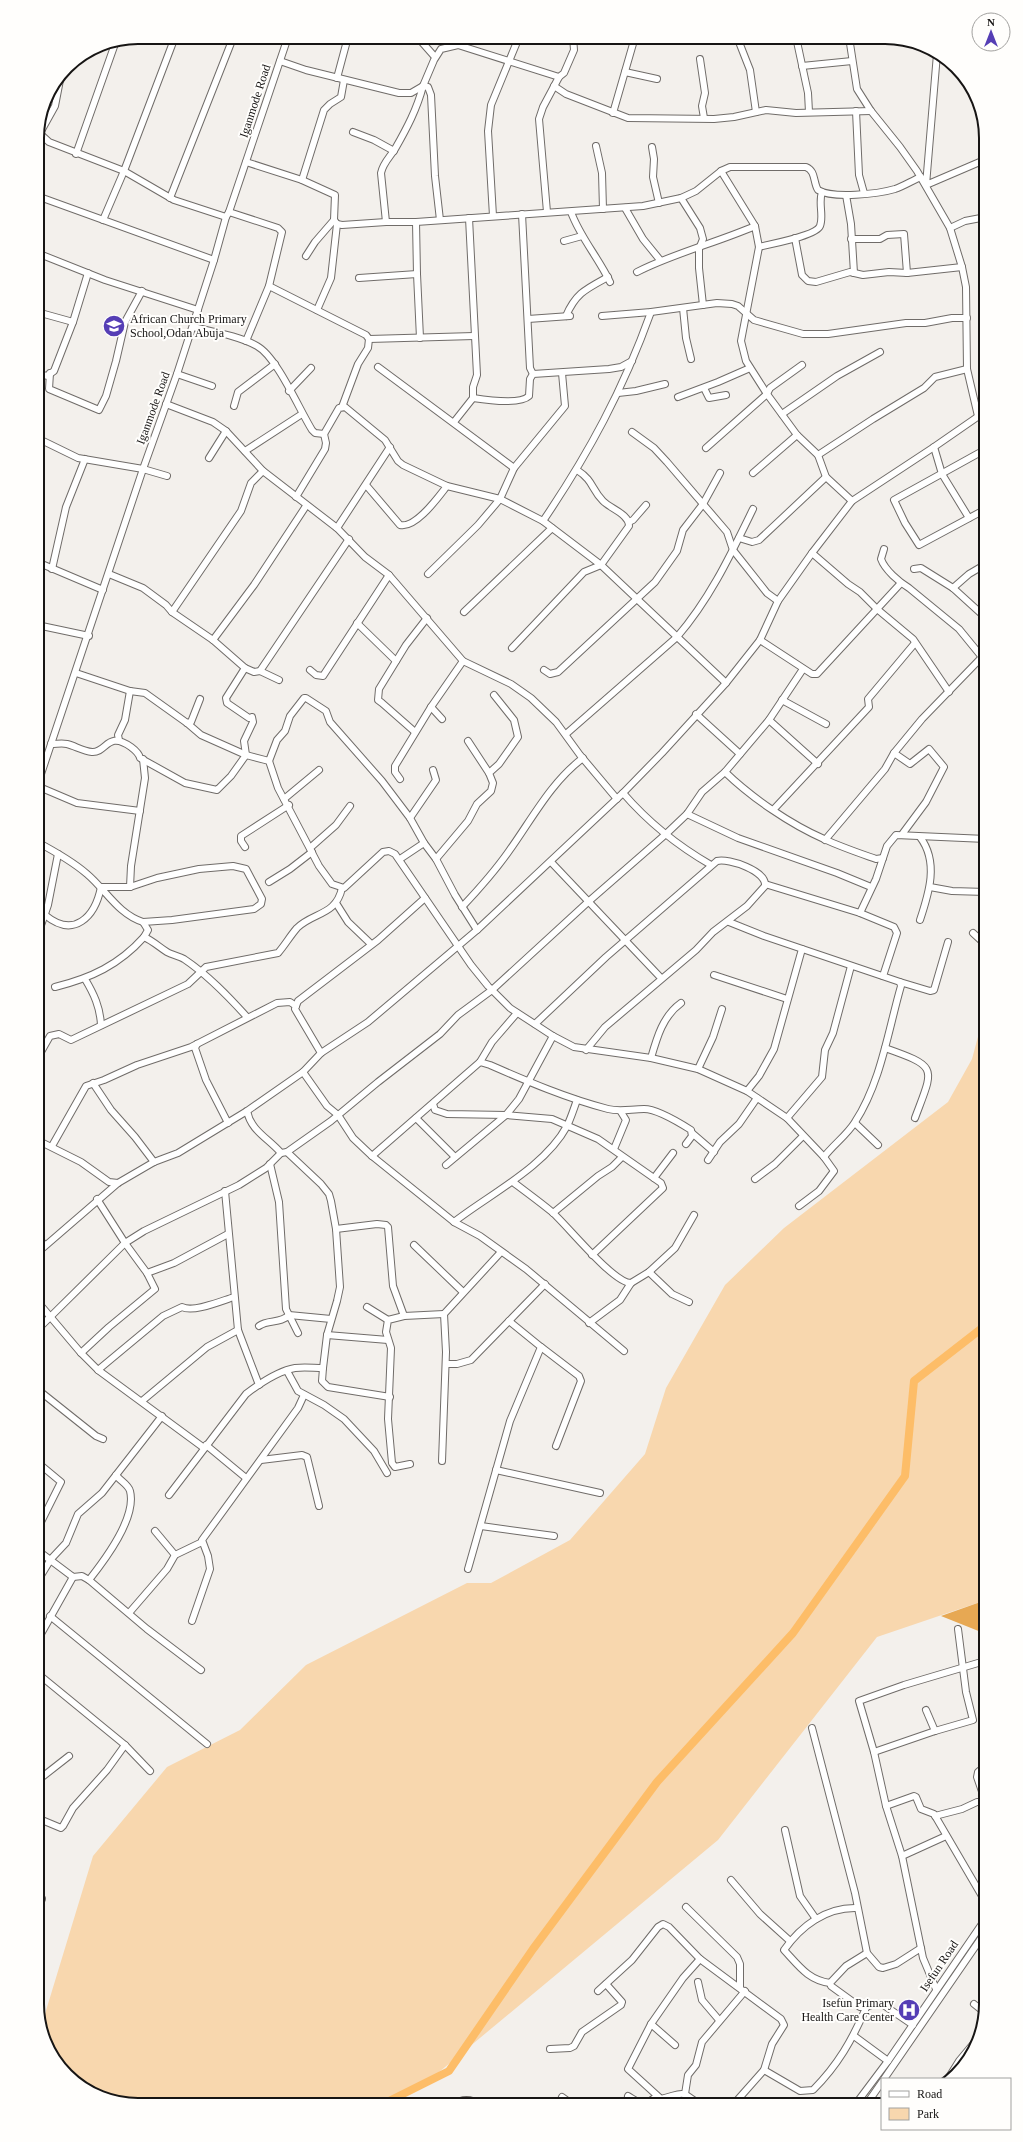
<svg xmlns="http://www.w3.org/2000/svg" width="1023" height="2142" font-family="Georgia,serif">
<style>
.green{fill:#f8d7ae}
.forest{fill:#e7a853}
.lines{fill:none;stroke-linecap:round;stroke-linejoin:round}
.river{stroke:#fdbd68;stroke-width:8}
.minor-casing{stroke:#706c69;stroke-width:8}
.minor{stroke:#fff;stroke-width:6}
.labels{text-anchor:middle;stroke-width:4;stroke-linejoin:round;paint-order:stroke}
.street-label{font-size:12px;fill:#171514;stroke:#fffefc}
.poi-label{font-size:12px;fill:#171514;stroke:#fffefc;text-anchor:start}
.rim{fill:none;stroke:#171514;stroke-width:2}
</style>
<rect width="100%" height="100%" fill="#f3f0ec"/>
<!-- green -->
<polygon class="green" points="986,1007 986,1600 877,1637 718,1840 415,2092 386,2105 131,2105 81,2088 45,2043 41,2027 93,1856 167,1767 240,1730 306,1665 467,1583 491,1583 570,1540 645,1454 666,1388 725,1285 784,1228 948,1102 972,1059"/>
<!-- forest -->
<polygon class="forest" points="986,1600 986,1634 941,1616"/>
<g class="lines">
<!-- river -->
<polyline class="river" points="381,2105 449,2071 533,1949 657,1782 793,1633 905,1476 914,1381 986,1325"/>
<!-- minor casing -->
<g class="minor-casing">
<g id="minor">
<polyline points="401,37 420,40 435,57"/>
<polyline points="796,37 808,93 809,112"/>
<polyline points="849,37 857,89 871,111 900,147 917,171 950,228 962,267 966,287 967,369 978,416"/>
<polyline points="739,42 750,70 756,112"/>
<polyline points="454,45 457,37"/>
<polyline points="937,54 926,185 982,161"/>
<polyline points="700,59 705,93 702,106 704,118"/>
<polyline points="280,61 306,70 399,93 411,93 423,86"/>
<polyline points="802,66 852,61"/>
<polyline points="625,72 657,79"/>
<polyline points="337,78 348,37"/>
<polyline points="554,86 566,94 628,118 714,119 734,117 766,110 796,113 871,111"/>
<polyline points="856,111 859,175 864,193"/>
<polyline points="613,113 635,37"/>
<polyline points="37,131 49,142 124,171 174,200 226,217"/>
<polyline points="353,132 374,140 394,151"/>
<polyline points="985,132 982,172 986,186"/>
<polyline points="40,133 55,106 61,75"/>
<polyline points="596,146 602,173 603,209"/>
<polyline points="652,147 654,159 653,177 659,203"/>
<polyline points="76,154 116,41"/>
<polyline points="246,162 302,180 335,195 334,220 337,224 331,278 317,310"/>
<polyline points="721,171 755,226 759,247 741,341 746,361 767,394 797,435 818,455 826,477 852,501"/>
<polyline points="302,180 324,110 330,104 341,97 344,80"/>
<polyline points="846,195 851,224 854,273"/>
<polyline points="37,196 214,260"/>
<polyline points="170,198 233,38"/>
<polyline points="681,198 700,228 703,239 699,249 699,268 703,305"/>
<polyline points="625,208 643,239 660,260"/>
<polyline points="229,212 278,228 282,232 269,286 246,341"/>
<polyline points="547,212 539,119 543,107 559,77 564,73 574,50 573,37"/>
<path d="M571,212c9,25 27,45 39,70"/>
<polyline points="522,214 530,368 533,374"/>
<polyline points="493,216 488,131 491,105 519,37"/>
<polyline points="103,220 124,171 175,37"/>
<polyline points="440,220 435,176 431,95 428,87 423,86 434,60 441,49 458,45 559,77"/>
<path d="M386,222l-5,-49c2,-10 9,-16 14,-24 12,-21 22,-40 28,-63"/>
<polyline points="416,222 417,274 420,338"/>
<path d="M337,224l5,1 44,-3h30l227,-16 38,-8 15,-7 25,-20 9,-4h76c10,4 7,15 12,23 15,9 60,4 77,-1 9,-3 18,-9 26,-12"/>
<polyline points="950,228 965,221 986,217"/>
<polyline points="795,238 802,275 808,281 816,282 850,272 863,275 889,272 907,273 962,267"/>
<polyline points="851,239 880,239 887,235 904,234 907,273"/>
<polyline points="564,241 582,236"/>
<path d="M759,247c11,-3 57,-11 61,-21 4,-10 -2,-23 2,-34"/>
<polyline points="37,253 105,280 198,310"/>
<polyline points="306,256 315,242 334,220"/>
<path d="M637,272c37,-19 79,-29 118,-46"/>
<polyline points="359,278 417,274"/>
<polyline points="269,286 366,335 369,339 368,348 358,364 342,407"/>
<polyline points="683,308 686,338 691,359"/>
<polyline points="37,312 73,322"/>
<path d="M566,316c10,-23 20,-27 42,-39"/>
<polyline points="602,316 651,312 717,303 732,304 738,306 754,320 803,334 828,334 906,323 925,323 952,318 967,318"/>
<polyline points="528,319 570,316"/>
<path d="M193,327c21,5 46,9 64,19 20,11 42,63 55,84l3,3 9,1"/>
<polyline points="369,339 474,336"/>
<polyline points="378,367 514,468"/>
<polyline points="37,373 47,376 54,371 73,322 88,273"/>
<polyline points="50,373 49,389 99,410 106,396 116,361 125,322 142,291"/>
<polyline points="177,374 212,386"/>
<polyline points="704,388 709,398 726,395"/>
<polyline points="289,391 311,368"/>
<polyline points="618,393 636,391 665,384"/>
<polyline points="678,397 718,382 750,368"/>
<path d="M473,398c13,2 47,7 56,-2l1,-17 3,-5 76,-5 12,-2 11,-6"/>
<polyline points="166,404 213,422 226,431 263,471 337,528 365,557 389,575 463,661 511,684 531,698 556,722 580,755 617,799"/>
<polyline points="234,406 238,392 275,364"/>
<polyline points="782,414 837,376 880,352"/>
<polyline points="454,422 473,398 473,387 477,375 469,218"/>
<polyline points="632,432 654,448 667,462 727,532 733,550 767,593 778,601"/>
<polyline points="324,434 339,408 345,407 385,440 398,461 403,465 447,486 500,499 543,521 601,565 726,683"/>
<polyline points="37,438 78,458 143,469 167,476"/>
<polyline points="934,447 942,474 969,518"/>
<polyline points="706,448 767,394 770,388 802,365"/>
<polyline points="245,451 302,414"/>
<polyline points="979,453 894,500 905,523 919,545 986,509"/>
<polyline points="818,455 873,419 924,388 935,377 967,369"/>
<polyline points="209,458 226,431"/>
<polyline points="753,473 797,435"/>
<path d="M366,485l34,40c16,4 39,-29 47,-39"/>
<polyline points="296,497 325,449 326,443 324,434"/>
<path d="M543,521c46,-68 80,-131 108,-209"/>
<polyline points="629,522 633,520 646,505"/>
<polyline points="337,528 390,447"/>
<polyline points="739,538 752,542 759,540 826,477"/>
<path d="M884,549l-3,10c4,11 18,23 28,29l50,41 27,33"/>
<polyline points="812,553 848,584 860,592 877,609 913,639 949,692"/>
<polyline points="37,562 103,590"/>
<polyline points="52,569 66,507 85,459"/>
<polyline points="914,569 921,568 953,588 986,618"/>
<polyline points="109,574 143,588 166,605 172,612 213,640 245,668 254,672 260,671 349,539"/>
<polyline points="428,574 478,525 500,499 514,468 565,406 562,373"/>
<polyline points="953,588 969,574 986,564"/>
<polyline points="172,612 241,511 251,483 263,471"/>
<polyline points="464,612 552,528"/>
<polyline points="357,623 396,661"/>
<polyline points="37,625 89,636"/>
<polyline points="213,640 254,585 306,506"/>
<polyline points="760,640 812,674 817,674 901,583"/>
<path d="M512,648l72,-76 17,-7 28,-39c0,-12 -18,-17 -26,-25 -12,-12 -9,-20 -26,-31"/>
<polyline points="310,670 316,675 323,676 389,575"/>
<polyline points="544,670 550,674 558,672 655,582 677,551 683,530 703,504 720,473"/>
<polyline points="260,671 279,680"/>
<polyline points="76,673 130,691 145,693 187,723 201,735 246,755 269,761 278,788 319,866 332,884 344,888 383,852 389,851 395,854 471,965 488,986 510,1008 553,1036 574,1047 651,1058 698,1069 747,1091 787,1118 824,1157 834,1171 819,1191 799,1206"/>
<polyline points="782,700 826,724"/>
<polyline points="431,707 442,719"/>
<polyline points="696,714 740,754"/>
<polyline points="769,720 818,764"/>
<polyline points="187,723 191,722 200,699"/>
<polyline points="984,727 986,725"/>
<polyline points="415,732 382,703 378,700 379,689 406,645 427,618"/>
<path d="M566,734l111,-97c33,-38 54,-83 76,-128"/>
<polyline points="119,740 118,735 125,720 130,691"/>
<polyline points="468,741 489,773"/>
<path d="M51,744c6,0 11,-1 16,0 8,2 16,7 25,8 15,1 15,-22 39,-5 4,3 8,6 9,11l45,25 32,7 14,-14 15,-21 -2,-14 9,-19 -1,-5 -3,1 -22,-15 -1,-5 19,-30"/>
<polyline points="894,753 910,764 929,749 944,767 926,802 903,833"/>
<polyline points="269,761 277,740 285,731 290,716 304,698 306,698 326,711 330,722 382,781 410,818"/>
<polyline points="433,770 436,780 410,818 424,843 436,859 455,895 477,930"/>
<path d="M725,772c27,26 65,52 99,67 17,8 35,14 52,20l7,-1"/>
<polyline points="400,779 395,772 395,766 431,707 463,661"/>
<polyline points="37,786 143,469 177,374 214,260 226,217 229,212 288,37"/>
<polyline points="37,786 77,803 140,811"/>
<path d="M623,793c25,29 55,53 88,72"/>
<polyline points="284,799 319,770"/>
<polyline points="774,809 869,707 868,699 915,643"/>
<polyline points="687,814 738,838 837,873 871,887"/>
<path d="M920,837c19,25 9,56 0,83"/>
<polyline points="825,840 885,769 894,753 922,719 982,657"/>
<path d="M37,842c17,9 35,19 50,32 19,16 31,40 56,48l5,8 -4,7c9,4 15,10 23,15 5,3 12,4 17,7 24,16 44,37 63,58"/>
<polyline points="245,847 241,841 241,836 289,805"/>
<polyline points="310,848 336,825 350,806"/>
<polyline points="400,859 424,843"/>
<polyline points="436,859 468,821 477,804 491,791 493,783 489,773 499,764 518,737 514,720 494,695"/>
<polyline points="551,862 661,978"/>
<polyline points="269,882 290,869 312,852"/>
<polyline points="765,884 860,913 894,927 897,933 883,976"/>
<polyline points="130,887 131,866 145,778 143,759"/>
<polyline points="930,887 952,891 986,892"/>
<polyline points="336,903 348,922 371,944"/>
<path d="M462,907c17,-18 33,-36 47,-56 23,-32 42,-69 74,-93"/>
<polyline points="860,913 876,879 887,846 896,835 986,839"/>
<path d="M45,915c29,24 50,2 56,-28h29l27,-9 42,-9 34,-3 13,3 16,30 -1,5 -7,5 -82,11 -29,2"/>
<path d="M729,922l35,14 136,46 1,4c-13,45 -20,96 -46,136 -8,13 -22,23 -31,35"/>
<polyline points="973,933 986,945"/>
<polyline points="37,937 48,905 58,854"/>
<polyline points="714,975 787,999"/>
<path d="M85,979c9,15 15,28 16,46"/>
<polyline points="900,982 930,991 934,990 948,942"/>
<path d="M55,987c36,-9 64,-22 89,-50"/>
<polyline points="296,1006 295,1009 321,1053"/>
<path d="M535,1024l71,-67 111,-96c12,-3 50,10 48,25l-18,20 -34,26 -17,18 -91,77 -19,23"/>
<polyline points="197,1044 195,1048 206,1080 228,1123"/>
<path d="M885,1048c54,19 49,19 30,70"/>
<path d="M651,1058c6,-21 12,-42 30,-55"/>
<path d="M37,1059l13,-23 9,-2 12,6 117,-56 18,-17 72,-14c7,-8 12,-17 19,-25 16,-16 39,-12 45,-40"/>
<polyline points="480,1062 492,1042 517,1013"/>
<polyline points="698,1069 713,1037 722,1009"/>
<polyline points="303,1072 327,1106 338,1115 353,1138 372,1156 454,1222 480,1236 526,1269 624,1351"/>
<polyline points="93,1083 111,1110 135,1137 154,1162"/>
<polyline points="747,1091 759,1076 774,1049 802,949"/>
<polyline points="433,1104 435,1110 447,1114 506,1115 552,1119 598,1139 661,1183 663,1188 592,1255"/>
<path d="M247,1111c4,20 21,27 34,42l6,-1 34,32 8,10 2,7 5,28 4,58 -3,14 -10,34 -4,33"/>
<polyline points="416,1118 455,1157"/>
<polyline points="787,1118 822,1077 825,1050 833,1033 851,966"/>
<polyline points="855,1123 878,1145"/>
<polyline points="692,1133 714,1152"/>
<polyline points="37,1140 81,1162 109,1182 118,1183"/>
<polyline points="52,1146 86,1086 104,1080 137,1065 191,1047 277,1003 290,1002 296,1006 298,1001 378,940 425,898"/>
<polyline points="614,1149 626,1120 621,1112"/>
<polyline points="287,1152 331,1121 378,1082 440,1034 458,1015 492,990 588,902 666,834 687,814 702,792 725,772 769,720 803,669"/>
<path d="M372,1156l108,-94 10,3c39,17 76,33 118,44 12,3 23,0 36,0 13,0 36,14 47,21l1,6 -6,8"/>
<polyline points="708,1160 720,1142 739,1124 757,1098"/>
<polyline points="270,1164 279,1202 286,1309 298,1333"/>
<polyline points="446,1165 506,1115 519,1099 553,1036"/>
<polyline points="654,1178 673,1153"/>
<polyline points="755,1179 775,1164 803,1136"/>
<path d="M513,1182c13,10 27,20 39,30 15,13 61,71 79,71"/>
<polyline points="225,1191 238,1330 259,1385"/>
<polyline points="553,1213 598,1176 612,1167 622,1157"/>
<path d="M454,1222c36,-28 91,-55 113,-96 4,-8 7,-18 10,-26"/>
<polyline points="336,1229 377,1224 386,1225 388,1227 393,1286 404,1316"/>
<polyline points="37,1237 45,1245"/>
<polyline points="414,1245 463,1292"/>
<polyline points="37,1253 118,1183 154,1162 178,1153 247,1111 303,1072 321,1053 368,1022 477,930 623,793 662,753 726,683 760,640 778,601 812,553 852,501 934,447 986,411"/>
<polyline points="649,1272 672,1294 689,1302"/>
<polyline points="147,1273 174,1263 228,1234"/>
<polyline points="37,1301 81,1353 98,1370 204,1448"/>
<polyline points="367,1307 388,1320"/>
<polyline points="589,1323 620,1300 631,1283 649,1272 675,1248 694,1215"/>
<path d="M259,1326c9,-7 22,-2 30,-11l42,4"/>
<polyline points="37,1330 125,1243 144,1231 239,1185 266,1168 281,1153"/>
<polyline points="327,1335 388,1340"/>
<polyline points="541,1347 579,1376 581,1381 556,1446"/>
<polyline points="81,1353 109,1327 155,1289 147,1273 125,1243 97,1199"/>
<polyline points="446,1364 457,1364 471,1360 545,1284"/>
<path d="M98,1370l65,-54 19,-9c11,6 39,-6 52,-10"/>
<polyline points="287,1371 298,1391 324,1405 344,1419 374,1451 387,1473"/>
<polyline points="37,1389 96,1436 103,1439"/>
<polyline points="142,1401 207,1347 238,1330"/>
<polyline points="206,1445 246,1478"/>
<polyline points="261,1460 302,1455 307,1457 319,1506"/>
<polyline points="442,1461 446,1352 444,1314 501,1252"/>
<polyline points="410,1464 395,1467 392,1463 388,1419 391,1348 386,1332 388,1320 404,1316 444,1314"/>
<polyline points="496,1470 600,1493"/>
<path d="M169,1495l77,-101c13,-10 32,-23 49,-26 9,-1 19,0 28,0l-1,13 6,6 62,10"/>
<polyline points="481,1526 554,1536"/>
<polyline points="37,1530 61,1482 37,1462"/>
<polyline points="155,1531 175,1555"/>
<polyline points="37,1550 73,1577 82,1576 89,1580 147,1629 201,1670"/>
<polyline points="468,1569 510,1421 541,1347 509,1321"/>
<path d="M89,1580c15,-19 48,-62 41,-89 -2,-7 -10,-10 -14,-16"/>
<polyline points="37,1582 51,1559 66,1543 78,1514 102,1493 162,1416"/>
<polyline points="129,1613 167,1569 175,1555 202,1542"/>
<polyline points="50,1616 207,1744"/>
<polyline points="192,1621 210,1569 208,1556 202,1540 298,1408 304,1395"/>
<polyline points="37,1641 73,1577"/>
<polyline points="37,1673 125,1745 150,1771"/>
<polyline points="926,1710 935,1731"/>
<polyline points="812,1728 855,1893 867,1953 879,1967 883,1968 896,1964 921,1948"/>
<polyline points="984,1751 985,1766 978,1772 977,1777 986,1803"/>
<polyline points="874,1752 935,1731 973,1720 966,1692 958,1629"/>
<polyline points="37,1781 69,1756"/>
<polyline points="886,1806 914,1796 916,1797 921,1809 934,1814 986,1903"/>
<polyline points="935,1816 962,1809 977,1802 985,1802"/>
<polyline points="37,1818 61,1828 63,1826 73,1808 107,1770 125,1745"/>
<polyline points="785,1830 800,1896 816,1919"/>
<polyline points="902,1856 946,1836"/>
<polyline points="731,1880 760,1914 790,1941"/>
<polyline points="37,1898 42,1899"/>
<polyline points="686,1907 737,1957 740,1964 740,1987"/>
<path d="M867,1953l-21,13 -16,17 1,3 29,21c8,1 14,-5 22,-3l31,21"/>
<path d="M700,1959l-17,19 -32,46 -23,45 33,30c24,-6 18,-10 39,6"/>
<polyline points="698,1982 702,2000 719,2020"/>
<path d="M830,1983c-22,-3 -31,-17 -46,-33 17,-24 42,-43 73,-42"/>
<polyline points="936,1989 923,1958 902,1856 886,1806 874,1752 859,1701 904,1685 978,1663"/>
<polyline points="598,1991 632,1960 658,1927 663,1924 669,1927 700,1959 781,2019 784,2025 772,2044 764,2070 733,2105"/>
<polyline points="974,2004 984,2012"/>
<polyline points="651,2024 675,2045"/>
<polyline points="854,2036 888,2061"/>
<polyline points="550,2049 570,2048 574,2046 582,2032 621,2005 622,2002 606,1984"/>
<path d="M764,2070l36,21 13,-1c25,-25 39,-50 53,-82"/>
<polyline points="949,2077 959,2061 974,2043"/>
<polyline points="884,2079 986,1931"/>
<polyline points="685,2094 688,2075 696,2065 702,2042 745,1991"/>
<path d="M628,2096c15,9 15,11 29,0"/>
<polyline points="562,2097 573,2105"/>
<path d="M453,2105c9,-7 19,-6 28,0"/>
<polyline points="855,2105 888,2061 986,1918"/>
<polyline points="866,2105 882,2082"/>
</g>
</g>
<!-- minor -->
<use href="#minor" class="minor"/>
</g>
<!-- icons -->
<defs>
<g id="school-disc" transform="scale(1.15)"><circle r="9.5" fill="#553eb5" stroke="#fffefc"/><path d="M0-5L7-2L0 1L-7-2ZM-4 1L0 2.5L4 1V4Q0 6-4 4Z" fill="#fff"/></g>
<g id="hospital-disc" transform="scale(1.15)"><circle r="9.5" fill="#553eb5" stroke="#fffefc"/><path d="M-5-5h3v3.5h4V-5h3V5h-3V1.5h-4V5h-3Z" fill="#fff"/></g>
</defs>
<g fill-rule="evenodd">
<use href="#school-disc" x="114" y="326"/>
<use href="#hospital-disc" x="909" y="2010"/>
</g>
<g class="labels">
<!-- street labels -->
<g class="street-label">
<text transform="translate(255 101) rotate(-72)" y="4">Iganmode Road</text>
<text transform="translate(153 408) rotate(-70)" y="4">Iganmode Road</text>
<text transform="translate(939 1966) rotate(-56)" y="4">Isefun Road</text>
</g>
<!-- poi labels -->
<g class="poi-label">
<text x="130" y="323">African Church Primary<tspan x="130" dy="14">School,Odan Abuja</tspan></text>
<text x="894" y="2007" text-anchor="end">Isefun Primary<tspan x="894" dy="14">Health Care Center</tspan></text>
</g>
</g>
<!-- crop -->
<path d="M0 0H1023V2142H0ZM138 44H885A94 94 0 0 1 979 138V2004A94 94 0 0 1 885 2098H138A94 94 0 0 1 44 2004V138A94 94 0 0 1 138 44Z" fill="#fffefc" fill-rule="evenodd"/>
<path class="rim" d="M138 44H885A94 94 0 0 1 979 138V2004A94 94 0 0 1 885 2098H138A94 94 0 0 1 44 2004V138A94 94 0 0 1 138 44Z"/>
<!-- legend -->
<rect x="881" y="2078" width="130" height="52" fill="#fffefc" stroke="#a2a19f"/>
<rect x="889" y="2091" width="20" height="6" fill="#ffffff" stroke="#a2a19f"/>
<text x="917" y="2098" font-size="12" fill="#171514">Road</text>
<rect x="889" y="2108" width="20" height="12" fill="#f8d7ae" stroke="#a2a19f"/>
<text x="917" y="2118" font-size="12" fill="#171514">Park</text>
<!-- north arrow -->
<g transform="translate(991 32)"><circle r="19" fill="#fffefc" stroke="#a2a19f"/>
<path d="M0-3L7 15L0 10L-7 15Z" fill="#553eb5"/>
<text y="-6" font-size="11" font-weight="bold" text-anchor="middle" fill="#171514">N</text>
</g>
</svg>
